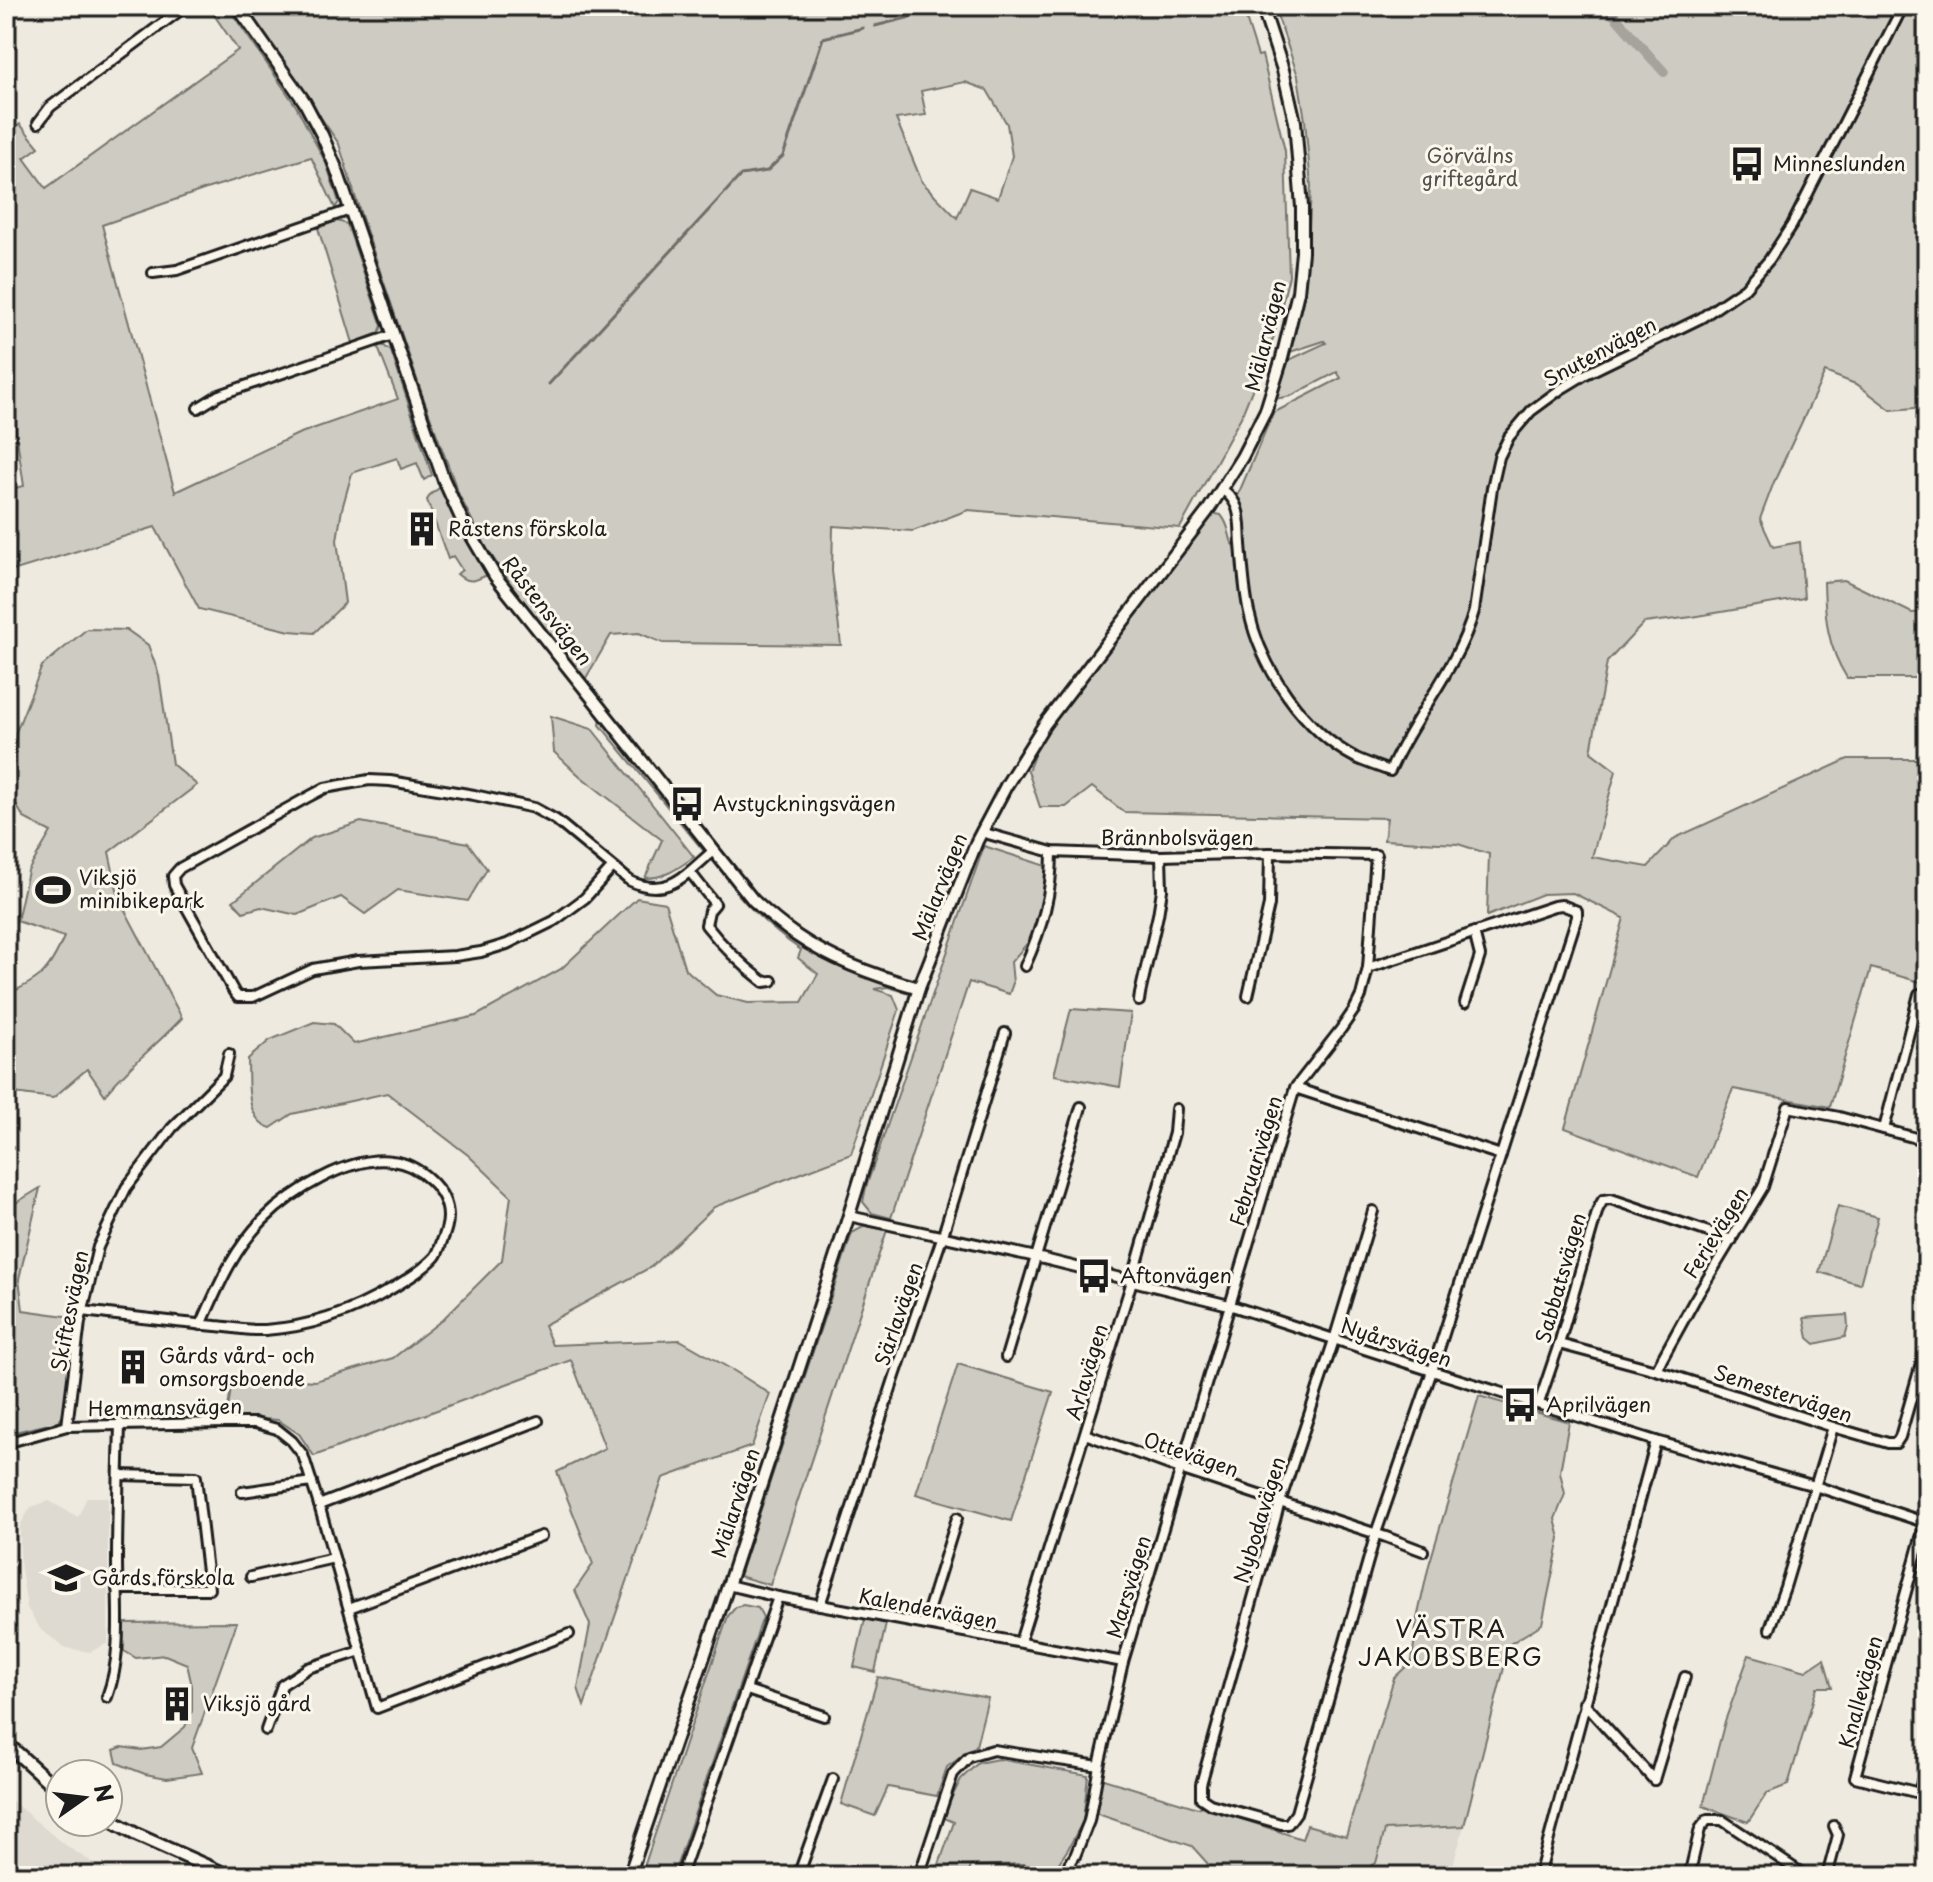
<svg xmlns="http://www.w3.org/2000/svg" width="1933" height="1882" font-family="'Playpen Sans',sans-serif">
<style>
.built{fill:#dedad1}
.green{fill:#ceccc2;stroke:#75746f;stroke-width:2;fill-rule:evenodd}
.lines{fill:none;stroke-linecap:round;stroke-linejoin:round}
.stream{stroke:#6f6d69;stroke-width:3}
.canal{stroke:#a6a39d;stroke-width:10}
.minor-casing{stroke:#1c1c1c;stroke-width:14}
.tertiary-casing{stroke:#1c1c1c;stroke-width:16}
.secondary-casing{stroke:#1c1c1c;stroke-width:17}
.minor{stroke:#fbf7ec;stroke-width:8}
.tertiary{stroke:#fbf7ec;stroke-width:10}
.secondary{stroke:#fbf7ec;stroke-width:11}
.labels{text-anchor:middle;stroke-width:6;stroke-linejoin:round;paint-order:stroke}
.park-label{font-size:20px;fill:#51514e;stroke:#fbf7ec}
.poi-label{font-size:20px;fill:#1c1c1c;stroke:#fbf7ec;text-anchor:start}
.street-label{font-size:20px;fill:#1c1c1c;stroke:#fbf7ec}
.quarter-label{font-size:24px;letter-spacing:2px;fill:#1c1c1c;stroke:#fbf7ec}
</style>
<rect width="100%" height="100%" fill="#eeeadf"/>
<filter id="ink" filterUnits="userSpaceOnUse"><feTurbulence type="fractalNoise" baseFrequency=".0125" numOctaves="2"/><feDisplacementMap in="SourceGraphic" scale="16" xChannelSelector="R" yChannelSelector="G"/><feConvolveMatrix kernelMatrix="1 2 1 2 8 2 1 2 1" color-interpolation-filters="sRGB"/></filter>
<g filter="url(#ink)">
<!-- built -->
<g class="built">
<polygon points="87,1497 108,1497 108,1643 90,1652 66,1648 41,1630 27,1608 20,1562 20,1525 31,1507 49,1501 78,1517"/>
<polygon points="6,1796 61,1842 96,1865 125,1876 6,1876"/>
<polygon points="1464,1826 1450,1876 1389,1876 1376,1871 1385,1830"/>
</g>
<!-- green -->
<g class="green">
<polygon points="208,6 227,6 296,106 326,163 339,202 335,208 311,157 209,188 102,225 175,492 298,434 398,399 377,345 384,346 391,351 432,475 424,480 417,463 401,469 397,458 352,473 342,509 337,540 345,603 314,633 290,631 199,609 155,527 6,573 6,490 24,486 15,425 6,426 6,134 20,124 39,147 24,158 46,188 238,50"/>
<path d="M244,6h998l16,50 4,-1 23,96 4,125 -15,60 -33,81 -61,111 -212,-18 -55,21 -80,-5 -1,45 9,74 -178,-2 -24,-10 -28,2 -28,48 -59,-80 -37,-54 -28,-54 -37,-101 -60,-176 -23,-74zM965,82l22,8 20,34 5,32 -14,42 -28,-10 -13,30 -35,-36 -26,-63 30,-4 -5,-24z"/>
<path d="M1274,6h653v401l-36,3 -33,-25 -33,-13 -51,110 -14,37 13,28 27,-5 4,56 -112,19 -48,6 -37,39 -16,90 25,19 -24,86 56,10 27,-29 173,-79h79v225l-56,-16 -41,139 -97,-18 -35,88 -133,-49 59,-210 -51,-25 -30,1 -56,22 2,-62 -31,-10 -74,-4 3,-22 -263,-6 -32,-25 -26,20h-26l-12,-36 10,-26 127,-173 46,-59 10,2c10,12 6,18 12,30l12,-16 -8,-21v-11l36,-84 68,-35 -4,-6 -46,24 -16,3 14,-39 37,-17 -2,-2 -40,13 24,-103 3,-65 -6,-66 -7,-44z"/>
<polygon points="337,221 347,224 382,326 379,333 353,343 318,228"/>
<path d="M442,486l21,48 24,41c-12,6 -19,9 -30,-1l5,-4 -9,-14 -5,3 -21,-59 4,-6z"/>
<path d="M1844,580l68,33 15,-1v66h-80c-20,-32 -22,-60 -23,-96z"/>
<path d="M87,629l40,1 21,15 11,30 13,89 25,21 -88,67 10,47 63,119c-25,27 -54,48 -77,77l-18,-26 -34,29 -47,-6v-97c35,-16 43,-23 58,-58l-47,-16 11,-50 23,-39 -27,-14 -13,-22 5,-64 26,-66z"/>
<path d="M551,716l41,13 102,128c-16,11 -28,21 -49,21l17,-38 -82,-64 -26,-24z"/>
<polygon points="601,717 702,842 702,849 600,725"/>
<polygon points="361,822 468,843 487,869 468,901 398,890 365,914 341,897 297,915 261,907 243,912 233,901 312,838"/>
<polygon points="984,846 1046,866 1044,893 1031,939 1011,962 1013,983 1009,994 969,982 891,1218 872,1213 863,1202 866,1187"/>
<path d="M740,889l33,33 129,66 7,5 -21,-6 -14,2 19,6 6,15 -48,144 -137,53 -63,60 -107,58 8,20 128,-5 56,32 34,22 -18,52 -89,32 -79,228 -6,-18 12,-63 -15,-35 18,-26 -36,-92 48,-24 -34,-88 -257,96 -15,-22 -21,-14 -51,-4 5,-36 39,-2 44,3 78,-23 49,-38 60,-60 9,-64 -43,-41 -81,-62 -95,21 -21,14c-27,-8 -22,-46 -23,-69l22,-19 44,-18 20,2 20,20 122,-28 85,-47 76,-71 28,5 20,66 31,26 32,8 54,-1 16,-28 -20,-16 3,-8c-24,-16 -46,-36 -65,-58z"/>
<polygon points="1071,1009 1131,1013 1120,1087 1054,1075"/>
<polygon points="40,1188 19,1279 23,1310 73,1317 66,1412 58,1422 6,1434 6,1209"/>
<polygon points="1838,1206 1878,1217 1860,1284 1819,1272"/>
<polygon points="865,1226 887,1230 770,1585 739,1576 852,1233"/>
<polygon points="1847,1315 1848,1326 1845,1337 1815,1344 1808,1338 1804,1318"/>
<polygon points="958,1364 1053,1392 1011,1521 916,1494"/>
<polygon points="1479,1396 1569,1422 1560,1472 1565,1494 1555,1519 1560,1538 1542,1624 1510,1644 1464,1826 1385,1830 1376,1863 1355,1876 1291,1876 1294,1866 1290,1876 1203,1876 1208,1864 1192,1846 1095,1813 1100,1778 1198,1808 1202,1806 1302,1839 1307,1825 1346,1836 1394,1678 1412,1661 1417,1619 1429,1565"/>
<polygon points="743,1605 758,1608 763,1617 673,1876 641,1876 728,1616 736,1607"/>
<polygon points="865,1619 886,1624 875,1672 854,1667"/>
<polygon points="237,1622 192,1748 202,1773 167,1778 145,1774 117,1763 114,1750 122,1747 141,1750 161,1747 185,1727 192,1711 192,1686 187,1664 165,1655 136,1658 124,1651 122,1623"/>
<polygon points="1749,1655 1806,1671 1824,1659 1832,1687 1817,1687 1788,1785 1767,1793 1748,1822 1703,1806 1725,1721"/>
<polygon points="878,1677 988,1698 976,1746 947,1767 937,1796 888,1787 875,1816 841,1804"/>
<polygon points="998,1759 1088,1775 1083,1821 1068,1849 1050,1876 1041,1876 1024,1864 971,1866 968,1876 935,1876 954,1822 942,1817 961,1779 978,1763"/>
</g>
<g class="lines">
<!-- stream -->
<g class="stream">
<polyline points="875,26 907,18 934,8 946,6"/>
<polyline points="549,384 741,175 767,171 783,156 823,38 863,28"/>
</g>
<!-- canal -->
<g class="canal">
<polyline points="1606,6 1653,60"/>
<polyline points="1656,63 1664,72"/>
</g>
<!-- minor casing -->
<g class="minor-casing">
<g id="minor">
<polyline points="38,123 50,107 186,6"/>
<polyline points="153,273 177,270 350,210"/>
<polyline points="198,408 219,395 393,335"/>
<path d="M1221,489c7,4 13,11 16,19 4,11 3,24 4,36 2,23 3,46 8,68 12,56 55,119 107,146 11,5 23,9 34,13 23,-54 68,-103 84,-160l18,-123 7,-31 10,-20 22,-26 30,-22 23,-14 117,-57 44,-30 24,-28 23,-35 111,-219"/>
<polyline points="981,832 1052,852 1161,856 1270,853 1376,855 1368,968 1361,996 1354,1010 1341,1029 1295,1088 1123,1662 1099,1766 1089,1821 1075,1856 1061,1876"/>
<path d="M612,868l-27,30 -31,23 -47,23 -26,8 -26,4 -97,5 -45,8 -60,28h-15l-4,-5 -60,-107 -1,-9 7,-8 128,-71 17,-9 44,-8 21,1 84,14 60,13 22,12 74,61c38,18 56,-7 83,-30"/>
<path d="M690,872l25,32 -6,7 -3,14c17,22 36,40 58,57l8,-1"/>
<path d="M1025,966c17,-38 27,-72 27,-114"/>
<polyline points="1368,968 1554,906 1562,905 1577,911 1577,917 1432,1371 1376,1533 1296,1813 1288,1824 1281,1824 1210,1804 1201,1798 1201,1784 1280,1502 1334,1340 1373,1211"/>
<polyline points="1248,996 1269,905 1270,853"/>
<polyline points="1139,1001 1140,994 1158,915 1162,890 1161,856"/>
<polyline points="1465,1003 1480,956 1474,932"/>
<polyline points="1295,1088 1501,1155"/>
<polyline points="1884,1129 1919,994"/>
<polyline points="849,1216 1036,1257 1229,1305 1432,1371 1656,1441 1815,1486 1927,1523"/>
<path d="M83,1311c44,5 89,11 133,15 16,1 33,5 49,4 44,-3 88,-18 126,-41 15,-9 32,-19 44,-32 4,-5 5,-11 7,-16 3,-7 6,-17 6,-24 0,-28 -30,-53 -56,-56 -43,-6 -101,31 -129,59 -30,30 -45,67 -62,105"/>
<polyline points="1559,1344 1656,1370 1833,1427 1888,1443 1896,1443 1900,1437 1927,1343"/>
<polyline points="1006,1357 1081,1107"/>
<polyline points="1656,1370 1694,1301 1763,1187 1788,1107 1839,1117 1927,1141"/>
<polyline points="1539,1403 1559,1344 1598,1209 1603,1200 1611,1199 1732,1240"/>
<polyline points="67,1426 80,1322 98,1247 126,1188 172,1128 224,1076 229,1054"/>
<polyline points="1085,1434 1180,1469 1386,1537 1423,1551"/>
<polyline points="6,1443 67,1426 224,1423 255,1423 277,1429 292,1441 303,1455 319,1505 377,1708 569,1634"/>
<polyline points="242,1492 312,1482"/>
<polyline points="319,1505 538,1421"/>
<polyline points="1925,1523 1855,1777 1919,1793 1927,1763"/>
<polyline points="251,1577 334,1558"/>
<polyline points="728,1585 778,1597 1123,1662"/>
<polyline points="117,1589 209,1589 196,1477 119,1475"/>
<polyline points="820,1605 895,1376 942,1238 1005,1033"/>
<polyline points="349,1608 541,1536"/>
<polyline points="924,1624 957,1518"/>
<polyline points="1770,1629 1785,1587 1833,1427"/>
<polyline points="1020,1642 1132,1281 1174,1133 1176,1109"/>
<polyline points="747,1690 824,1716"/>
<path d="M107,1697c16,-42 10,-91 10,-136 0,-46 2,-92 3,-138"/>
<polyline points="1584,1703 1654,1780"/>
<polyline points="266,1730 282,1685 308,1668 361,1651"/>
<polyline points="1654,1780 1685,1677"/>
<polyline points="681,1876 778,1597"/>
<polyline points="798,1876 833,1779"/>
<polyline points="919,1876 953,1774 969,1757 993,1750 1099,1766"/>
<polyline points="1539,1876 1656,1441"/>
<polyline points="1689,1876 1700,1829 1707,1820 1722,1820 1806,1876"/>
<polyline points="1827,1876 1838,1835 1834,1826"/>
</g>
</g>
<!-- tertiary casing -->
<g class="tertiary-casing">
<g id="tertiary">
<path d="M237,6l67,95 18,34 14,33 107,310 18,40 34,58 258,324c14,13 28,25 44,36 35,24 82,41 122,52"/>
<polyline points="629,1876 723,1601 845,1228 919,988 977,841 1006,786 1044,725 1207,512 1242,457 1266,410 1282,358 1298,292 1302,252 1302,207 1295,122 1283,70 1262,6"/>
</g>
</g>
<!-- secondary casing -->
<g class="secondary-casing">
<g id="secondary">
<polyline points="6,1743 48,1781 60,1789"/>
<polyline points="108,1819 137,1835 229,1876"/>
</g>
</g>
<!-- minor -->
<use href="#minor" class="minor"/>
<!-- tertiary -->
<use href="#tertiary" class="tertiary"/>
<!-- secondary -->
<use href="#secondary" class="secondary"/>
</g>
</g>
<!-- icons -->
<defs>
<g id="bus-bare" transform="scale(2.76)"><path d="M-5-6H5V4H4V6H2V4H-2V6H-4V4H-5ZM-3.5-4V0h7V-4ZM-3.5 1.2v1.5H-2V1.2ZM2 1.2v1.5H3.5V1.2Z" fill="#1c1c1c" stroke="#fbf7ec" stroke-width="2.5" paint-order="stroke"/></g>
<g id="building-bare" transform="scale(2.76)"><path d="M-4-6H4V6H1V3H-1V6H-4ZM-2.5-4.3h1.7v1.8h-1.7ZM.8-4.3h1.7v1.8H.8ZM-2.5-1h1.7V.8h-1.7ZM.8-1h1.7V.8H.8Z" fill="#1c1c1c" stroke="#fbf7ec" stroke-width="2.5" paint-order="stroke"/></g>
<g id="stadium-bare" transform="scale(2.76)"><path d="M0-5a6.5 5 0 1 0 0 10a6.5 5 0 1 0 0-10ZM-3.5-1.8h7v3.6h-7Z" fill="#1c1c1c" stroke="#fbf7ec" stroke-width="2.5" paint-order="stroke"/></g>
<g id="school-bare" transform="scale(2.76)"><path d="M0-5L7-2L0 1L-7-2ZM-4 1L0 2.5L4 1V4Q0 6-4 4Z" fill="#1c1c1c" stroke="#fbf7ec" stroke-width="2.5" paint-order="stroke"/></g>
</defs>
<g fill-rule="evenodd">
<use href="#bus-bare" x="1747" y="164"/>
<use href="#building-bare" x="422" y="529"/>
<use href="#bus-bare" x="687" y="804"/>
<use href="#stadium-bare" x="53" y="890"/>
<use href="#bus-bare" x="1094" y="1276"/>
<use href="#building-bare" x="133" y="1367"/>
<use href="#bus-bare" x="1520" y="1405"/>
<use href="#school-bare" x="66" y="1578"/>
<use href="#building-bare" x="177" y="1704"/>
</g>
<g class="labels">
<!-- park labels -->
<g class="park-label">
<text x="1470" y="163">Görvälns<tspan x="1470" dy="23">griftegård</tspan></text>
</g>
<!-- poi labels -->
<g class="poi-label">
<text x="1773" y="171">Minneslunden</text>
<text x="448" y="536">Råstens förskola</text>
<text x="713" y="811">Avstyckningsvägen</text>
<text x="79" y="885">Viksjö<tspan x="79" dy="23">minibikepark</tspan></text>
<text x="1120" y="1283">Aftonvägen</text>
<text x="159" y="1363">Gårds vård- och<tspan x="159" dy="23">omsorgsboende</tspan></text>
<text x="1546" y="1412">Aprilvägen</text>
<text x="92" y="1585">Gårds förskola</text>
<text x="203" y="1711">Viksjö gård</text>
</g>
<!-- street labels -->
<g class="street-label">
<text transform="translate(1266 336) rotate(-76)" y="7">Mälarvägen</text>
<text transform="translate(1600 352) rotate(-28)" y="7">Snutenvägen</text>
<text transform="translate(547 611) rotate(52)" y="7">Råstensvägen</text>
<text x="1177" y="845">Brännbolsvägen</text>
<text transform="translate(940 887) rotate(-68)" y="7">Mälarvägen</text>
<text transform="translate(1256 1161) rotate(-73)" y="7">Februarivägen</text>
<text transform="translate(1716 1233) rotate(-58)" y="7">Ferievägen</text>
<text transform="translate(1561 1278) rotate(-74)" y="7">Sabbatsvägen</text>
<text transform="translate(70 1311) rotate(-79)" y="7">Skiftesvägen</text>
<text transform="translate(899 1314) rotate(-71)" y="7">Särlavägen</text>
<text transform="translate(1396 1343) rotate(18)" y="7">Nyårsvägen</text>
<text transform="translate(1087 1372) rotate(-73)" y="7">Arlavägen</text>
<text transform="translate(1783 1394) rotate(18)" y="7">Semestervägen</text>
<text transform="translate(165 1408) rotate(-1)" y="7">Hemmansvägen</text>
<text transform="translate(1191 1455) rotate(19)" y="7">Ottevägen</text>
<text transform="translate(736 1503) rotate(-72)" y="7">Mälarvägen</text>
<text transform="translate(1260 1520) rotate(-73)" y="7">Nybodavägen</text>
<text transform="translate(1129 1587) rotate(-73)" y="7">Marsvägen</text>
<text transform="translate(928 1609) rotate(11)" y="7">Kalendervägen</text>
<text transform="translate(1861 1692) rotate(-75)" y="7">Knallevägen</text>
</g>
<!-- quarter labels -->
<g class="quarter-label">
<text x="1451" y="1638">VÄSTRA<tspan x="1451" dy="28">JAKOBSBERG</tspan></text>
</g>
</g>
<!-- margin -->
<rect width="1933" height="1882" fill="none" stroke="#fbf7ec" stroke-width="32"/>
<rect x="16" y="16" width="1901" height="1850" fill="none" stroke="#1c1c1c" stroke-width="3" filter="url(#ink)"/>
<!-- north arrow -->
<g transform="translate(84 1798) rotate(76)"><circle r="38" fill="#fbf7ec" stroke="#a29f99" stroke-width="2"/>
<path d="M0-6L14 30L0 20L-14 30Z" fill="#1c1c1c"/>
<text y="-12" font-size="22" font-weight="bold" text-anchor="middle" fill="#1c1c1c">N</text>
</g>
</svg>
